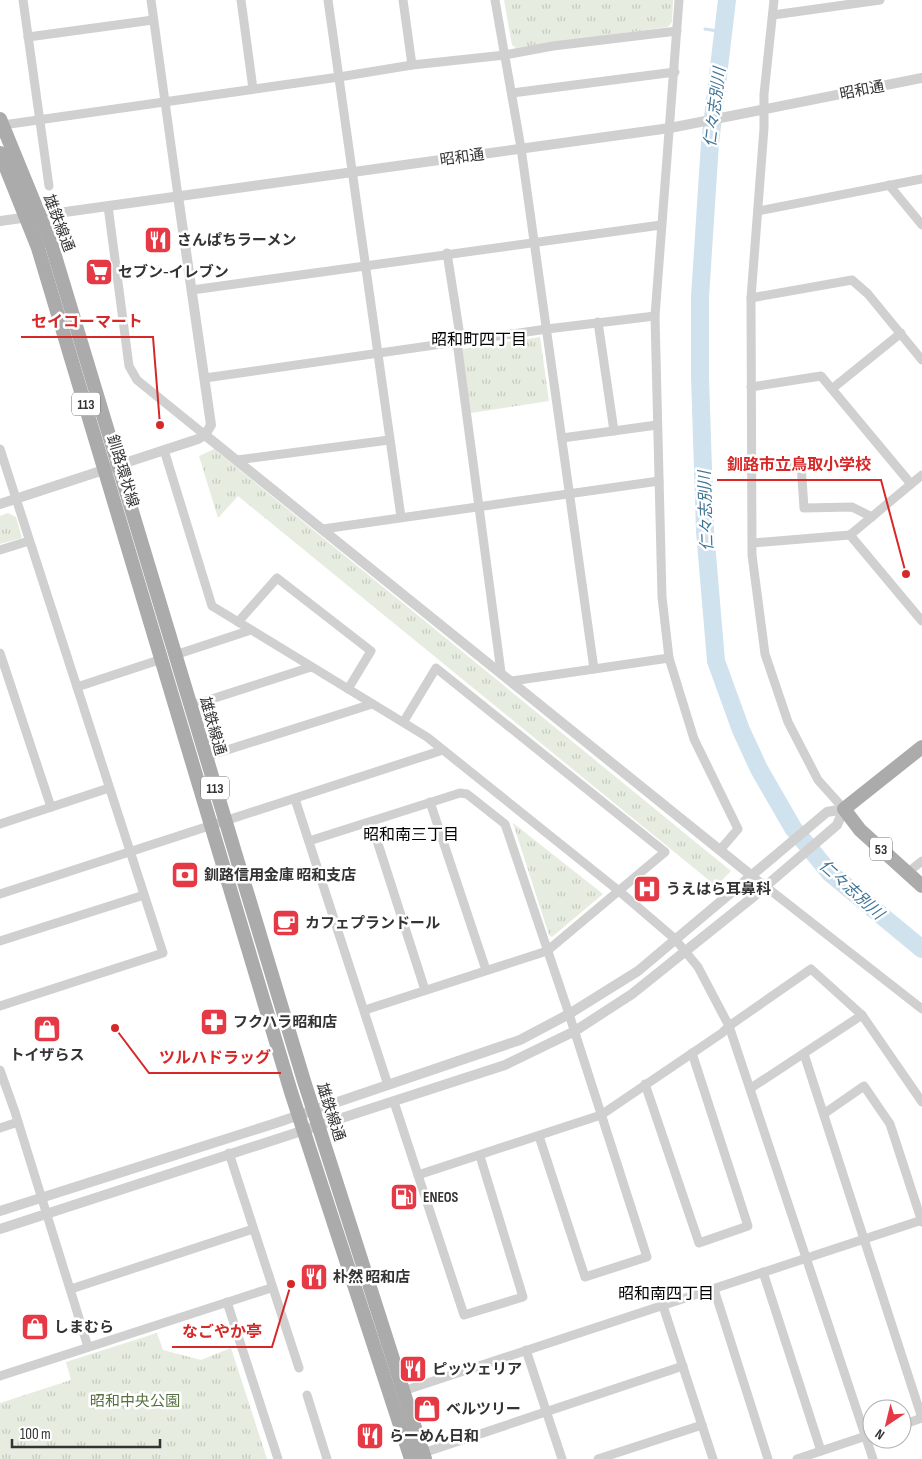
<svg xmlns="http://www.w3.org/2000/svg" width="922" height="1459" font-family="'Sofia Sans Condensed','Noto Sans JP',sans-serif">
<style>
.park{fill:url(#park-tufts)}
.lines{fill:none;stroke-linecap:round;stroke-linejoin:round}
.stream{stroke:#cfe2ee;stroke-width:3}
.river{stroke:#cfe2ee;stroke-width:18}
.minor{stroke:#d0d0d0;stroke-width:9}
.tertiary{stroke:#d0d0d0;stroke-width:10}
.primary{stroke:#ababab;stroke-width:14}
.labels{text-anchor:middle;stroke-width:5;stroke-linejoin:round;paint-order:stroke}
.shield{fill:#fff;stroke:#707070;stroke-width:1}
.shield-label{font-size:14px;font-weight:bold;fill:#333}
.street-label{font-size:15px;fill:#333;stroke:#fff}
.poi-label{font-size:15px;font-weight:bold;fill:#333;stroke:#fff;text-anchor:start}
.park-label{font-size:15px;fill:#56703f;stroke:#fff}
.water-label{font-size:16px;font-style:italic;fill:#3f7597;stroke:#fff}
.neighbourhood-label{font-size:16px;fill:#000;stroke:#fff}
.leader{fill:none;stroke:#d62828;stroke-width:2}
.callout-dot{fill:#d62828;stroke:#fff;stroke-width:2}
.callout-label{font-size:16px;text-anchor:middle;font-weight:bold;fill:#d62828;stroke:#fff;stroke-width:5;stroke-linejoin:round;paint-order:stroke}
</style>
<defs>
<pattern id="park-tufts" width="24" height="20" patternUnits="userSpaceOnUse" patternTransform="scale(1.25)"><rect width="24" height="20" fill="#e6ecdf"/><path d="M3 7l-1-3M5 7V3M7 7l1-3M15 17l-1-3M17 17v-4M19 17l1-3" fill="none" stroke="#c6cbc0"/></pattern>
</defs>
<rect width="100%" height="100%" fill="#fff"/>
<!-- park -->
<g class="park">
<polygon points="504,0 673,0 672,22 668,27 516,48 512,45"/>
<polygon points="540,337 549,401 471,413 462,349"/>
<polygon points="214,449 731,871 716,886 238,496 218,518 199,456"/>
<polygon points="8,513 16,517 22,538 0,544 0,516"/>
<polygon points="513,823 603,894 552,937 549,935"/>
<polygon points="157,1333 163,1350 201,1360 231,1348 267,1459 0,1459 0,1403 71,1380 66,1362"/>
</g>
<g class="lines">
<!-- stream -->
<polyline class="stream" points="705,29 723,32"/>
<!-- river -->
<polyline class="river" points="727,0 710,143 700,297 700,377 705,531 716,661 741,730 759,769 793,828 830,873 922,949"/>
<!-- minor -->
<g class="minor">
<polyline points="23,0 49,186"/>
<polyline points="151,0 178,196"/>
<polyline points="241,0 253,89"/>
<polyline points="328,0 401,517"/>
<polyline points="403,0 412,65"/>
<polyline points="495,0 521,148 594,669"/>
<polyline points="679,0 655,316 662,597 669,658 694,739 738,829 720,850"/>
<polyline points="774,0 764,94 764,128 751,298 752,555 765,654 788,722 818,780 844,809"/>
<polyline points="773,15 880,0"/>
<polyline points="28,37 153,20"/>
<polyline points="512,93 675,72"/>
<polyline points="3,125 339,77 412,65 505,55 553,46 677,31"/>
<polyline points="889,185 922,225"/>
<polyline points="108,206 129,366 137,380 205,435"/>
<polyline points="758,211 922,179"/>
<polyline points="447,253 461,342"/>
<polyline points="192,290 661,225"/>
<polyline points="751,298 852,280 868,294 922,360"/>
<polyline points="598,322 614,431"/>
<polyline points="457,342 501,672"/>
<polyline points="205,378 547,329 655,316"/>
<polyline points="751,387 821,376 911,484"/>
<polyline points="833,388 901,333"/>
<polyline points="562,438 657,425"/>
<polyline points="0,449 163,953 0,1006"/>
<polyline points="164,450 212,606 427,737 619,891 675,939 698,967 729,1026 873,1459"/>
<polyline points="237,460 389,440"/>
<polyline points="753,467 801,464 804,508 852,507 872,517"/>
<polyline points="922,475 850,535 922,621"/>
<polyline points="323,529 659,481"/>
<polyline points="753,543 850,535"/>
<polyline points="0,550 29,541"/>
<polyline points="238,622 277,578 371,651 348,689"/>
<polyline points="0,653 51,807"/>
<polyline points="175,655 251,630"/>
<polyline points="512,681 669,658"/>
<polyline points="77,687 162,659"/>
<polyline points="190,706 311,667"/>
<polyline points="205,757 372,704"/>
<polyline points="295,799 388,1085"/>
<polyline points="430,802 486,970"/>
<polyline points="371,822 425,990"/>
<polyline points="0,824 109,788"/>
<polyline points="309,841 460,793 467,794 505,824 569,1014 647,1257 585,1277 539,1136"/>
<polyline points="907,873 922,861"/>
<polyline points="752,876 922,1009"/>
<polyline points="0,894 443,750"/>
<polyline points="0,941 144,895"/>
<polyline points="365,1010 547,951 665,852 436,668 404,721"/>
<polyline points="804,1054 922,1418 902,1425"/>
<polyline points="0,1070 15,1112 88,1347"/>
<polyline points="645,1084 699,1243 748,1226 692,1053"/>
<polyline points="751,1088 862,1015"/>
<polyline points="394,1102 464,1315 523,1297 480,1156"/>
<polyline points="825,1113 864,1086 890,1124 922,1222"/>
<polyline points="0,1128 18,1122"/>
<polyline points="229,1153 299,1368"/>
<polyline points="418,1175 601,1115 722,1033 729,1026 811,969 862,1015 922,1102"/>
<polyline points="763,1272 821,1451"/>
<polyline points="71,1289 253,1229"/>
<polyline points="714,1289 768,1459"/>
<polyline points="227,1302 278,1459"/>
<polyline points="663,1306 713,1459"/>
<polyline points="526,1350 562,1459"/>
<polyline points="0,1376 271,1288"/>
<polyline points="403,1391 922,1220"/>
<polyline points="307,1395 327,1459"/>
<polyline points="423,1453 683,1366"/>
<polyline points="598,1459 702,1425"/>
<polyline points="797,1459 872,1434"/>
</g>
<!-- tertiary -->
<g class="tertiary">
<polyline points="0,221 670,128 922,78"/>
<polyline points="205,435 752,876"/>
<polyline points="0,504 198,439 205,435 211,425 178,196"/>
<polyline points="0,1211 276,1123 520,1040 569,1014 638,971 827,812 844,809"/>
<polyline points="0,1229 505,1065 575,1031 632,994 753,897 837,825 844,809"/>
</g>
<!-- primary -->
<g class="primary">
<polyline points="0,119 52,246 304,1081 425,1459"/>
<polyline points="0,153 38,248 291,1092 411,1459"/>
<polyline points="922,747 844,809 860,830 922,886"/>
</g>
</g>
<!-- icons -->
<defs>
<g id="restaurant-square" transform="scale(1.4375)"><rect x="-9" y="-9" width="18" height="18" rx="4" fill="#e63946" stroke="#fff"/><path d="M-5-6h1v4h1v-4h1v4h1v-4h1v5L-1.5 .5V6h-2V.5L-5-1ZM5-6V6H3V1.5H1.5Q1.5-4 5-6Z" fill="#fff"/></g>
<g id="supermarket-square" transform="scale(1.4375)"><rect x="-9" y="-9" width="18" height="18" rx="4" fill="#e63946" stroke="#fff"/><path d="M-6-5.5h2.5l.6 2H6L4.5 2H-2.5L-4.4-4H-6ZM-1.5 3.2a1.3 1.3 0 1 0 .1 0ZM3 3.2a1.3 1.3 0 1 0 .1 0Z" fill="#fff"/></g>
<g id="bank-square" transform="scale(1.4375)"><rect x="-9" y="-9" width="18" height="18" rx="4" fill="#e63946" stroke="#fff"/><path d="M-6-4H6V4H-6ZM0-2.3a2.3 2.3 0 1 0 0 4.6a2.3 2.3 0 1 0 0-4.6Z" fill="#fff"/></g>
<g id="hospital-square" transform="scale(1.4375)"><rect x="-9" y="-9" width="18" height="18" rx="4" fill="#e63946" stroke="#fff"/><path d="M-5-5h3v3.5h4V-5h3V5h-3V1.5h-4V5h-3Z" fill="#fff"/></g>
<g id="cafe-square" transform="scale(1.4375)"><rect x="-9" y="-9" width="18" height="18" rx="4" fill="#e63946" stroke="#fff"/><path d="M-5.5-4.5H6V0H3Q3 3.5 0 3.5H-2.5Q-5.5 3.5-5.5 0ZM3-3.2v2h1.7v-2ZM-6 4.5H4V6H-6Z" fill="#fff"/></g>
<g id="pharmacy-square" transform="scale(1.4375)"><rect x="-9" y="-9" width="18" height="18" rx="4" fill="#e63946" stroke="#fff"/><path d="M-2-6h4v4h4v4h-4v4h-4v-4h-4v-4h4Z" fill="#fff"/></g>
<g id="shop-square" transform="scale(1.4375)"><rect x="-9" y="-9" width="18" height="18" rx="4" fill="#e63946" stroke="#fff"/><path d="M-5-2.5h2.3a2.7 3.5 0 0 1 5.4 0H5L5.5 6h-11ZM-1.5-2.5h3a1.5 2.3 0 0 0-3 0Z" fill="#fff"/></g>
<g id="fuel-square" transform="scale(1.4375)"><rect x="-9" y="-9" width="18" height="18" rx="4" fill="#e63946" stroke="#fff"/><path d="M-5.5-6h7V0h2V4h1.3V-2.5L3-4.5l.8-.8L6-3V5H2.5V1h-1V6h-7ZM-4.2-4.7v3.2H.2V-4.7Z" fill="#fff"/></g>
</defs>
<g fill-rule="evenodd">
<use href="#restaurant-square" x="158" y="240"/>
<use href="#supermarket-square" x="99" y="272"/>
<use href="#bank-square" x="185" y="875"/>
<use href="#hospital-square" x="647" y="889"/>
<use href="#cafe-square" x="286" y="923"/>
<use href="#pharmacy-square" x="214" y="1022"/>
<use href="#shop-square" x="47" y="1029"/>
<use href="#fuel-square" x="404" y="1197"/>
<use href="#restaurant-square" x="314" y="1277"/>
<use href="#shop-square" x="35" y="1327"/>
<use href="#restaurant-square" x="413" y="1369"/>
<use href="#shop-square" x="427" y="1409"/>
<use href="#restaurant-square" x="370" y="1436"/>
</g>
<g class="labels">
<!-- shield labels -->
<g class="shield">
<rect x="72" y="392.5" width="28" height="23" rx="4"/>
<rect x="201" y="776.5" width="28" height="23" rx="4"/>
<rect x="870" y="837.5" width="22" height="23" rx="4"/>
</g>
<g class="shield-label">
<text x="86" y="409">113</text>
<text x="215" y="793">113</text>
<text x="881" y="854">53</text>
</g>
<!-- street labels -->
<g class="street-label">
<text transform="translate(862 90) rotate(-11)" y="5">昭和通</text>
<text transform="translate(462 157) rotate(-8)" y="5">昭和通</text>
<text transform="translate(59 223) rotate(69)" y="5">雄鉄線通</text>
<text transform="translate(123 471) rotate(73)" y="5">釧路環状線</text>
<text transform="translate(213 726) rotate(74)" y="5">雄鉄線通</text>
<text transform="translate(331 1112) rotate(72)" y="5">雄鉄線通</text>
</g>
<!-- poi labels -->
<g class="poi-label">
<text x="177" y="245">さんぱちラーメン</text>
<text x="118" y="277">セブン-イレブン</text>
<text x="204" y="880">釧路信用金庫 昭和支店</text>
<text x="666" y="894">うえはら耳鼻科</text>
<text x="305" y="928">カフェプランドール</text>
<text x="233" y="1027">フクハラ昭和店</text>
<text x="47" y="1060" text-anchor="middle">トイザらス</text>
<text x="423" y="1202">ENEOS</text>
<text x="333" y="1282">朴然 昭和店</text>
<text x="54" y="1332">しまむら</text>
<text x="432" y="1374">ピッツェリア</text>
<text x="446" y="1414">ベルツリー</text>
<text x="389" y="1441">らーめん日和</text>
</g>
<!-- park labels -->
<g class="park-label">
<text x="135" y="1406">昭和中央公園</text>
</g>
<!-- water labels -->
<g class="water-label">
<text transform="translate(714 107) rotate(-83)" y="6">仁々志別川</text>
<text transform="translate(705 511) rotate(-92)" y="6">仁々志別川</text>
<text transform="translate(852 889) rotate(42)" y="6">仁々志別川</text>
</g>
<!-- neighbourhood labels -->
<g class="neighbourhood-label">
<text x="479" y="345">昭和町四丁目</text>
<text x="411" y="840">昭和南三丁目</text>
<text x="666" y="1299">昭和南四丁目</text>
</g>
</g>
<!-- callouts -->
<path class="leader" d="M160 425L153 337H21M906 574L881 480H717M115 1028L149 1073H281M291 1284L272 1347H172"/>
<g class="callout-dot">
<circle cx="160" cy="425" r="5"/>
<circle cx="906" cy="574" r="5"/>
<circle cx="115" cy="1028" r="5"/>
<circle cx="291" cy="1284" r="5"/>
</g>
<g class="callout-label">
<text x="87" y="327">セイコーマート</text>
<text x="799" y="470">釧路市立鳥取小学校</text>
<text x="215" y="1063">ツルハドラッグ</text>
<text x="222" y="1337">なごやか亭</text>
</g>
<!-- north arrow -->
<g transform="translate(887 1424) rotate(215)"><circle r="24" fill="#ffffff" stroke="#adadad"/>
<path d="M0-4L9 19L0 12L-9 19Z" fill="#e63946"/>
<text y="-8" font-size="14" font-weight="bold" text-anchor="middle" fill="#333333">N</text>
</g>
<!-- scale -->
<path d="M12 1439v8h148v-8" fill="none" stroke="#333333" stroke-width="2.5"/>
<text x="20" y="1439" font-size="15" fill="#333333" stroke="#ffffff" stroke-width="4" paint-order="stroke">100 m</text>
</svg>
